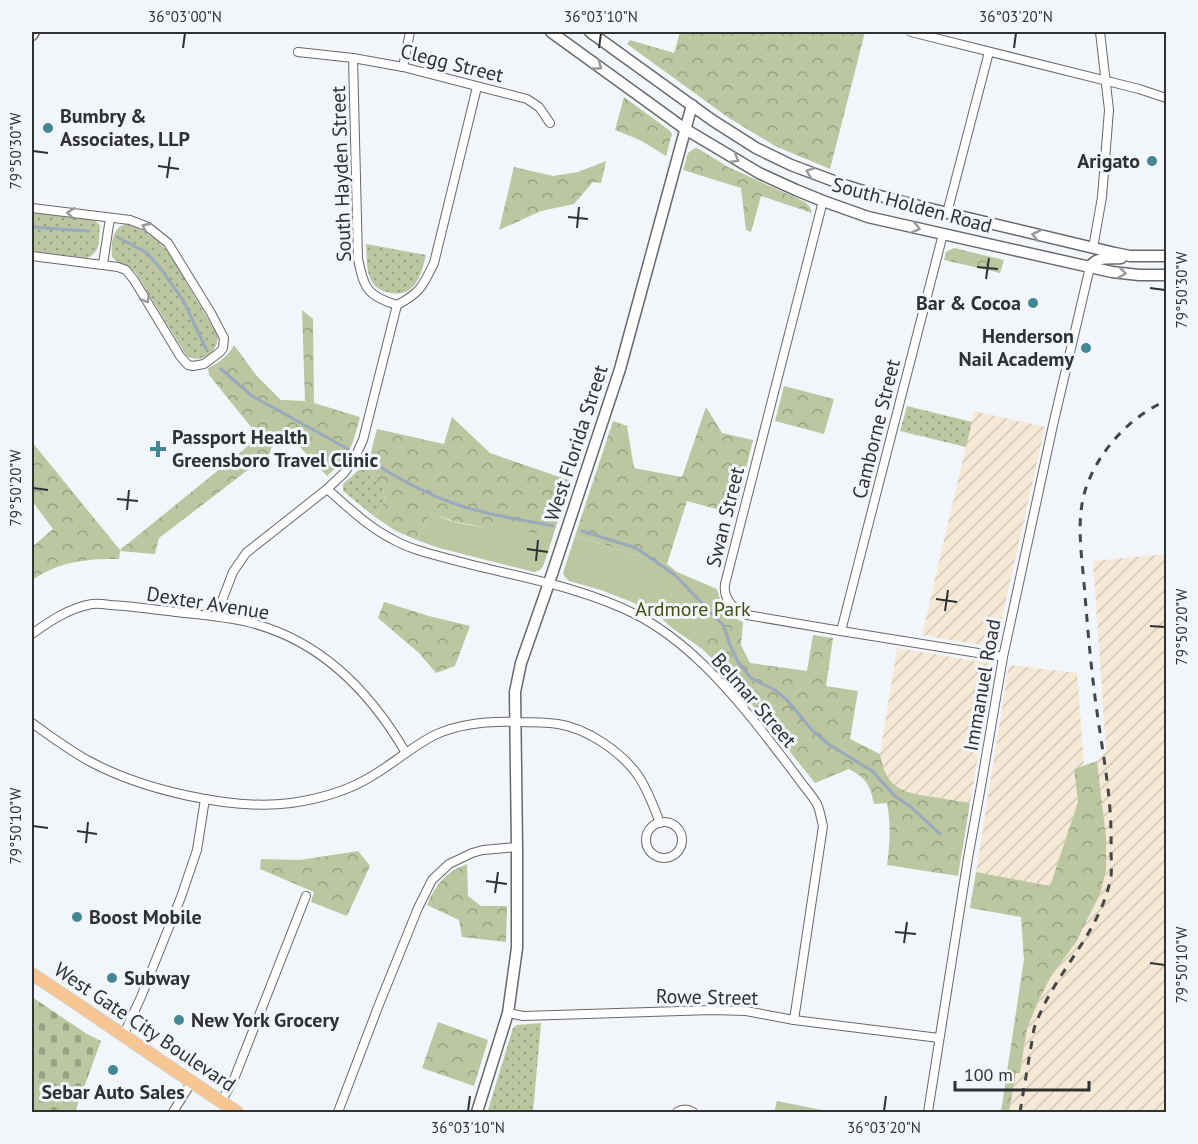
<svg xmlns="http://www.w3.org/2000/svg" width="1198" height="1144" font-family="'PT Sans',sans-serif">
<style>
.industrial{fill:url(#industrial-furrows)}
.grass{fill:url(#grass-dots)}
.forest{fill:url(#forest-crowns)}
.cemetery{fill:url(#cemetery-stones)}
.green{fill:#bcc6a1}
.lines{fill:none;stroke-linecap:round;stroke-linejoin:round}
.stream{stroke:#9ba9be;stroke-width:3}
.street-casing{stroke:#67696d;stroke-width:10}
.secondary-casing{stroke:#67696d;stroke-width:13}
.primary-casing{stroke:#d1d2d2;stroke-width:14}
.street{stroke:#fff;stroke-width:8}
.secondary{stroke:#fff;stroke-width:10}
.primary{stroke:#f7c591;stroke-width:12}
.rail{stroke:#454648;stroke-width:3;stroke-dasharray:8 8;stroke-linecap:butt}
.oneway{stroke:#989899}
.ticks{fill:none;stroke:#303133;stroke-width:2}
.poi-dot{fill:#428794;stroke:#f2f5f9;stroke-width:2}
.labels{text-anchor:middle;stroke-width:6;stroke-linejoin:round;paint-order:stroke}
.street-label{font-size:20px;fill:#303133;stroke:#f2f5f9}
.poi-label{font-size:20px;font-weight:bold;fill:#303133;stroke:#f2f5f9;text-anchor:start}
.park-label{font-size:20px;fill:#45500e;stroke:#f2f5f9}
.neatline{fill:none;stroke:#303133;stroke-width:2}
.ticks-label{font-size:15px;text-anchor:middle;fill:#303133}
</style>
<defs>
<pattern id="industrial-furrows" width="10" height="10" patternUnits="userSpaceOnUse" patternTransform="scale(1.5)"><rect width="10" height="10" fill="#f5e9d5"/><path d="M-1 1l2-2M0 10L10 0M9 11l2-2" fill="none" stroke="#d2c8b7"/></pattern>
<pattern id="grass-dots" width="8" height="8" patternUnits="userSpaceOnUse" patternTransform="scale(1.5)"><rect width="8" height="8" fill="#bcc6a1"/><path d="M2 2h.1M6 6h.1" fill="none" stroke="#99a184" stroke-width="1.8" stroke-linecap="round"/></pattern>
<pattern id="forest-crowns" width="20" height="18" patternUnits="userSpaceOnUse" patternTransform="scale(1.5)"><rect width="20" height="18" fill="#bcc6a1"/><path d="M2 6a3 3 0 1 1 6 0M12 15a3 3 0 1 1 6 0" fill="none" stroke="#99a184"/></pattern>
<pattern id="cemetery-stones" width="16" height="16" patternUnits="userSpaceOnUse" patternTransform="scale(1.5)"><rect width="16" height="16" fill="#bcc6a1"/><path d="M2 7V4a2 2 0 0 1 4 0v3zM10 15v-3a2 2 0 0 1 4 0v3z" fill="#99a184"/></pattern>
</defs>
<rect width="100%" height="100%" fill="#f2f5f9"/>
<!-- industrial -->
<g class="industrial">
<polygon points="974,411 1045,427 996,644 992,647 922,635"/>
<polygon points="1166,554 1166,1112 1009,1112 1016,1072 1020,1072 1027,1029 1038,1002 1050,978 1076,942 1100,894 1106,837 1097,761 1106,750 1093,561"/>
<polygon points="897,648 989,663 993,668 970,803 906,793 891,782 882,766 880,754"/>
<polygon points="1009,665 1077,673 1084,765 1074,769 1078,802 1050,886 976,872"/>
</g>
<!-- grass -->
<g class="grass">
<path d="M32,213l62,7 6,5c-2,14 2,27 -13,33l-55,-7z"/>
<path d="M126,224c18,6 31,15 43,29l49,83c0,17 -18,29 -32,19l-50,-82c-8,-8 -18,-9 -24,-16 -1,-13 0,-30 14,-33z"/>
<path d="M366,244l60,11c-5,20 -11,45 -39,37 -8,-2 -14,-6 -17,-14 -4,-10 -3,-23 -4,-34z"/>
<polygon points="907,406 972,422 966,447 900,431"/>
<polygon points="361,468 383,488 385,500 375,517 343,491 343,484"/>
<polygon points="541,1023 533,1112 498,1112 488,1110 513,1028 517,1025"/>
</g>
<!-- forest -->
<g class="forest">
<polygon points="680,32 865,32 830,169 775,146 729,118 627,44 630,40 674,53"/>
<polygon points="624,97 669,130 672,134 666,156 640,140 615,130"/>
<polygon points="695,148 699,149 728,167 805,202 810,207 812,213 761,196 751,232 746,230 741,188 683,170 688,153"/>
<polygon points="606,161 601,183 593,182 574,204 541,211 499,230 514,167 553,176 578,172"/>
<polygon points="954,248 1004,260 1000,273 944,260 946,252"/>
<path d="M302,310l11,9 1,84 46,14c-8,29 -9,39 -33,59l-41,-44 -12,7 -4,14 -111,85 -4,16 -35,-3 -1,8c-35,0 -58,2 -87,21v-33l21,-18 -21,-28v-59l88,108 139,-113 -50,-62 -1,-7c10,-4 21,-13 26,-23l22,30 25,25 24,1z"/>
<polygon points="784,386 834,399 824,434 775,421"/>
<polygon points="706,407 722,433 753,440 735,514 687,501 667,564 575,536 613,421 627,426 634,468 682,477"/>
<polygon points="452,417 490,453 571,481 543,566 540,570 534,572 495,529 456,522 431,513 417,540 396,531 375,517 385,500 383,488 361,468 371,452 377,429 444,444"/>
<polygon points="384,602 429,616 470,626 455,666 436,673 419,653 378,618"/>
<path d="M726,611l5,5 12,6 -2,23 9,18 57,8 6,-36 20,3 -7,48 32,5 -8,48 30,15c6,35 22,38 53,43 12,2 25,4 37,6l-12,73 -71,-11c3,-23 4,-39 0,-62l-13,1c-4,-19 -8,-26 -25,-35l-34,14 -89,-111 -25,-24 -17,-13z"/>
<polygon points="1097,761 1106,837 1106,870 1100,894 1076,942 1050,978 1038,1002 1027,1029 1020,1073 1016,1073 1009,1112 1001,1112 1024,959 1021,917 970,908 976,872 1050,886 1078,802 1074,769"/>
<polygon points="358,851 370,866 347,916 311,902 314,892 260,869 261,859 300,860"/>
<path d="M467,864l1,32 13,10h26l-1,36 -44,-5 -3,-17 -32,-15c8,-20 20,-34 40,-41z"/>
<polygon points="438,1022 488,1040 474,1086 422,1068"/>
<polygon points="777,1101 832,1112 774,1112"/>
</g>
<!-- cemetery -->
<polygon class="cemetery" points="32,997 87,1034 101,1041 75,1112 32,1112"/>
<!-- green -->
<g class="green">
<path d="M431,513c9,3 18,8 27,10 31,6 63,7 95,13l-10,30 -3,4 -6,2 -95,-24 -22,-8z"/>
<polygon points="575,536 667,564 677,572 717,589 721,603 731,616 701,648 672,628 660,617 632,602 601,590 569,581 565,577 563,573"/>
</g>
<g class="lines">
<!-- stream -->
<g class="stream">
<polyline points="32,227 89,231"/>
<polyline points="119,238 147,253 161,269 183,300 206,349"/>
<polyline points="221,369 252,396 348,449"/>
<path d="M368,459c28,19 58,35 90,46 29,10 65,15 95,21"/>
<polyline points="582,531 636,548 675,575 724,626 730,645 738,662 751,678 775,690 787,700 811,729 827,743 872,771 895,796 911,807 940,834"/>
</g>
<!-- street casing -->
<g class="street-casing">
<g id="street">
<polyline points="911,32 1139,89 1166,98"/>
<polyline points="298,52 353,58 403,67 527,99 539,107 550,123"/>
<path d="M353,58l5,201c6,29 9,37 39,46"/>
<polyline points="403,67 410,32"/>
<path d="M823,201l-98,383c-2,16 8,25 22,31l94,16 162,26"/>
<polyline points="32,208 130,220 148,227 168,243 211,313 224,338 223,348 220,352 204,364 193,366 188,365 180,356 134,280 126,270 118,267 32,256"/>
<polyline points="947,213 989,52"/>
<polyline points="1093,248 1102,197 1109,110 1100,32"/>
<polyline points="103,264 110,218"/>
<path d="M397,305c23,-12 26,-19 37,-42l43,-176"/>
<path d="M327,489c20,17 41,38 65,50 19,11 43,16 65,22 60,16 122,25 178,53 51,26 92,73 127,117 14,18 28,36 41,54 5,6 10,12 14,19 3,6 4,15 6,22l-29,194"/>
<polyline points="221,617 223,598 233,572 246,553 327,489 344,473 354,459 363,440 397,305"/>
<polyline points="841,631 943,234"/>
<path d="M32,634c18,-13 37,-26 60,-30 6,-1 12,0 18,1 20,1 40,4 59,6 28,4 58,5 86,13 69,19 116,69 151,129"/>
<path d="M32,723c18,13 37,27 57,38 52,28 142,50 202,42 28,-4 57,-12 81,-27 21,-12 43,-32 65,-42 25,-11 53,-13 80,-12 14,0 27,0 41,2 28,4 62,27 79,50 10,14 17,33 23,49"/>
<circle cx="664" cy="840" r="18"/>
<polyline points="508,1013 523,1016 712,1010 746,1011 794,1020 939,1038"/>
<polyline points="123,1036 141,997 181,897 197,850 205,799"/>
<polyline points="221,1102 234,1079 306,896"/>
<polyline points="173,1112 191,1083"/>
<polyline points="338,1112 378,1007 418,908 432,880 449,864 472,853 483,850 517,847"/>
<path d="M677,1112c5,-3 11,-3 16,0"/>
<polyline points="928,1112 968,858 981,786 1003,657 1053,425 1090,267"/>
</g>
</g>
<!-- secondary casing -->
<g class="secondary-casing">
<g id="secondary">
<polyline points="551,32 685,129 759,173 796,190 823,201 868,217 1112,272 1139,275 1166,275"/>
<polyline points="590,32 712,120 756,148 791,165 847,186 876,195 947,213 1115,253 1130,256 1166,256"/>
<polyline points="32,35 34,32"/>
<path d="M1090,267c6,-11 20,-8 31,-9"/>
<polyline points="477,1112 508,1013 517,948 517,847 515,692 521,663 549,583 620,369 692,105"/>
</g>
</g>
<!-- primary casing -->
<g class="primary-casing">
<path id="primary" d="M32,974c69,45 136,93 205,138"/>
</g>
<!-- street -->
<use href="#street" class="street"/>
<!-- secondary -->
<use href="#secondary" class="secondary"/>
<!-- primary -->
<use href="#primary" class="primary"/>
<!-- rail -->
<path class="rail" d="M1020,1112l14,-83c18,-55 67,-95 77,-153 1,-9 0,-19 0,-27 1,-43 -5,-76 -11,-117 -8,-50 -12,-99 -16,-149 -3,-34 -9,-71 5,-103 14,-34 44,-65 77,-79"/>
</g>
<!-- one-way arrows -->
<defs><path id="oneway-chevron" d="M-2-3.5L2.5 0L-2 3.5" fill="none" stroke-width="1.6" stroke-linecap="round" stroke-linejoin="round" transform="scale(1.5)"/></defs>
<g class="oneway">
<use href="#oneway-chevron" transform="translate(598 66) rotate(36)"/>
<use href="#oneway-chevron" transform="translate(735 159) rotate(30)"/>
<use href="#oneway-chevron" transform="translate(810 172) rotate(-159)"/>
<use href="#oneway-chevron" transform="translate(71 213) rotate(-173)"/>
<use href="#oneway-chevron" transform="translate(146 227) rotate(-152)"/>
<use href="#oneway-chevron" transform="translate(916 228) rotate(13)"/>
<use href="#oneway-chevron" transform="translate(1036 235) rotate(-167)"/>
<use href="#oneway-chevron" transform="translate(1122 273) rotate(8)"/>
<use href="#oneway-chevron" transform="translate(146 299) rotate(59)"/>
</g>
<!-- ticks -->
<path class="ticks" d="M183,48l2,-15M599,48l2,-15M1014,48l2,-15M33,151l15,2M158,166l21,3M167,178l3,-21M568,217l20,2M577,228l2,-21M977,267l21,2M986,279l3,-21M1150,288l15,2M33,488l15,2M117,499l21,2M127,510l2,-20M527,549l21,3M536,561l2,-21M936,599l21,3M945,611l3,-21M1150,626l15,1M33,826l15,2M77,831l20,3M86,843l2,-21M486,881l21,3M495,893l3,-21M895,932l21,2M904,943l3,-21M1150,963l15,2M468,1111l2,-15M884,1111l2,-15"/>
<!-- markers -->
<g class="poi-dot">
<circle cx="48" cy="128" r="6"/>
<circle cx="1152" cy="161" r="6"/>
<circle cx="1033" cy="303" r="6"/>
<circle cx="1086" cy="348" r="6"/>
<path d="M155 440h6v6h6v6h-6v6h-6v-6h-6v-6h6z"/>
<circle cx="77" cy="917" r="6"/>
<circle cx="112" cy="978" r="6"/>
<circle cx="179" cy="1020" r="6"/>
<circle cx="113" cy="1070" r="6"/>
</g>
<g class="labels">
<!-- street labels -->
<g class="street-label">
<text transform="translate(452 63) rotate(14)" y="7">Clegg Street</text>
<text transform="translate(341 174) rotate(-92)" y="7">South Hayden Street</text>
<text transform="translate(912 205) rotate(15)" y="7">South Holden Road</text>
<text transform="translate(876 429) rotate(-76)" y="7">Camborne Street</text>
<text transform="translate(576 443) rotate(-72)" y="7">West Florida Street</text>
<text transform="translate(725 517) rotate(-76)" y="7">Swan Street</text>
<text transform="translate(208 603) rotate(9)" y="7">Dexter Avenue</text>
<text transform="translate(982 685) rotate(-80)" y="7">Immanuel Road</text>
<text transform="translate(754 700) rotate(49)" y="7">Belmar Street</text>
<text transform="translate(707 997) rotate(1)" y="7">Rowe Street</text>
<text transform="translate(145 1027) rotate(34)" y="7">West Gate City Boulevard</text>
</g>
<!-- poi labels -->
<g class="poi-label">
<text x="60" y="123">Bumbry &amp;<tspan x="60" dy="23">Associates, LLP</tspan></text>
<text x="1140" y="168" text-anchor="end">Arigato</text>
<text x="1021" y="310" text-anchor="end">Bar &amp; Cocoa</text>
<text x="1074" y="343" text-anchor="end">Henderson<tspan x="1074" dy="23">Nail Academy</tspan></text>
<text x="172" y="444">Passport Health<tspan x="172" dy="23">Greensboro Travel Clinic</tspan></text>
<text x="89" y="924">Boost Mobile</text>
<text x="124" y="985">Subway</text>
<text x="191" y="1027">New York Grocery</text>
<text x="113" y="1099" text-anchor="middle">Sebar Auto Sales</text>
</g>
<!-- park labels -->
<g class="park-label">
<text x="693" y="616">Ardmore Park</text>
</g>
</g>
<!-- border -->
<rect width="1198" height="1144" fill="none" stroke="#f2f5f9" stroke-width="66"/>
<!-- scale -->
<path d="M955 1081v9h134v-9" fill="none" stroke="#303133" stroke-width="3"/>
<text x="964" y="1081" font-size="18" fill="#303133" stroke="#f2f5f9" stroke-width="4.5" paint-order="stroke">100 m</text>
<rect x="33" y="33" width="1132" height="1078" class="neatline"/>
<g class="ticks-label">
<text x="185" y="22">36°03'00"N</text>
<text x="601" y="22">36°03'10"N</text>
<text x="1016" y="22">36°03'20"N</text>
<text transform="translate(16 151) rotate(-90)" y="5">79°50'30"W</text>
<text transform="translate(1182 290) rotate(-90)" y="5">79°50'30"W</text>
<text transform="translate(16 488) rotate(-90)" y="5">79°50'20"W</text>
<text transform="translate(1182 627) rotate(-90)" y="5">79°50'20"W</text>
<text transform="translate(16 826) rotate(-90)" y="5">79°50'10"W</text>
<text transform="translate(1182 965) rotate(-90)" y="5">79°50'10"W</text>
<text x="468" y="1133">36°03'10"N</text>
<text x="884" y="1133">36°03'20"N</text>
</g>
</svg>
